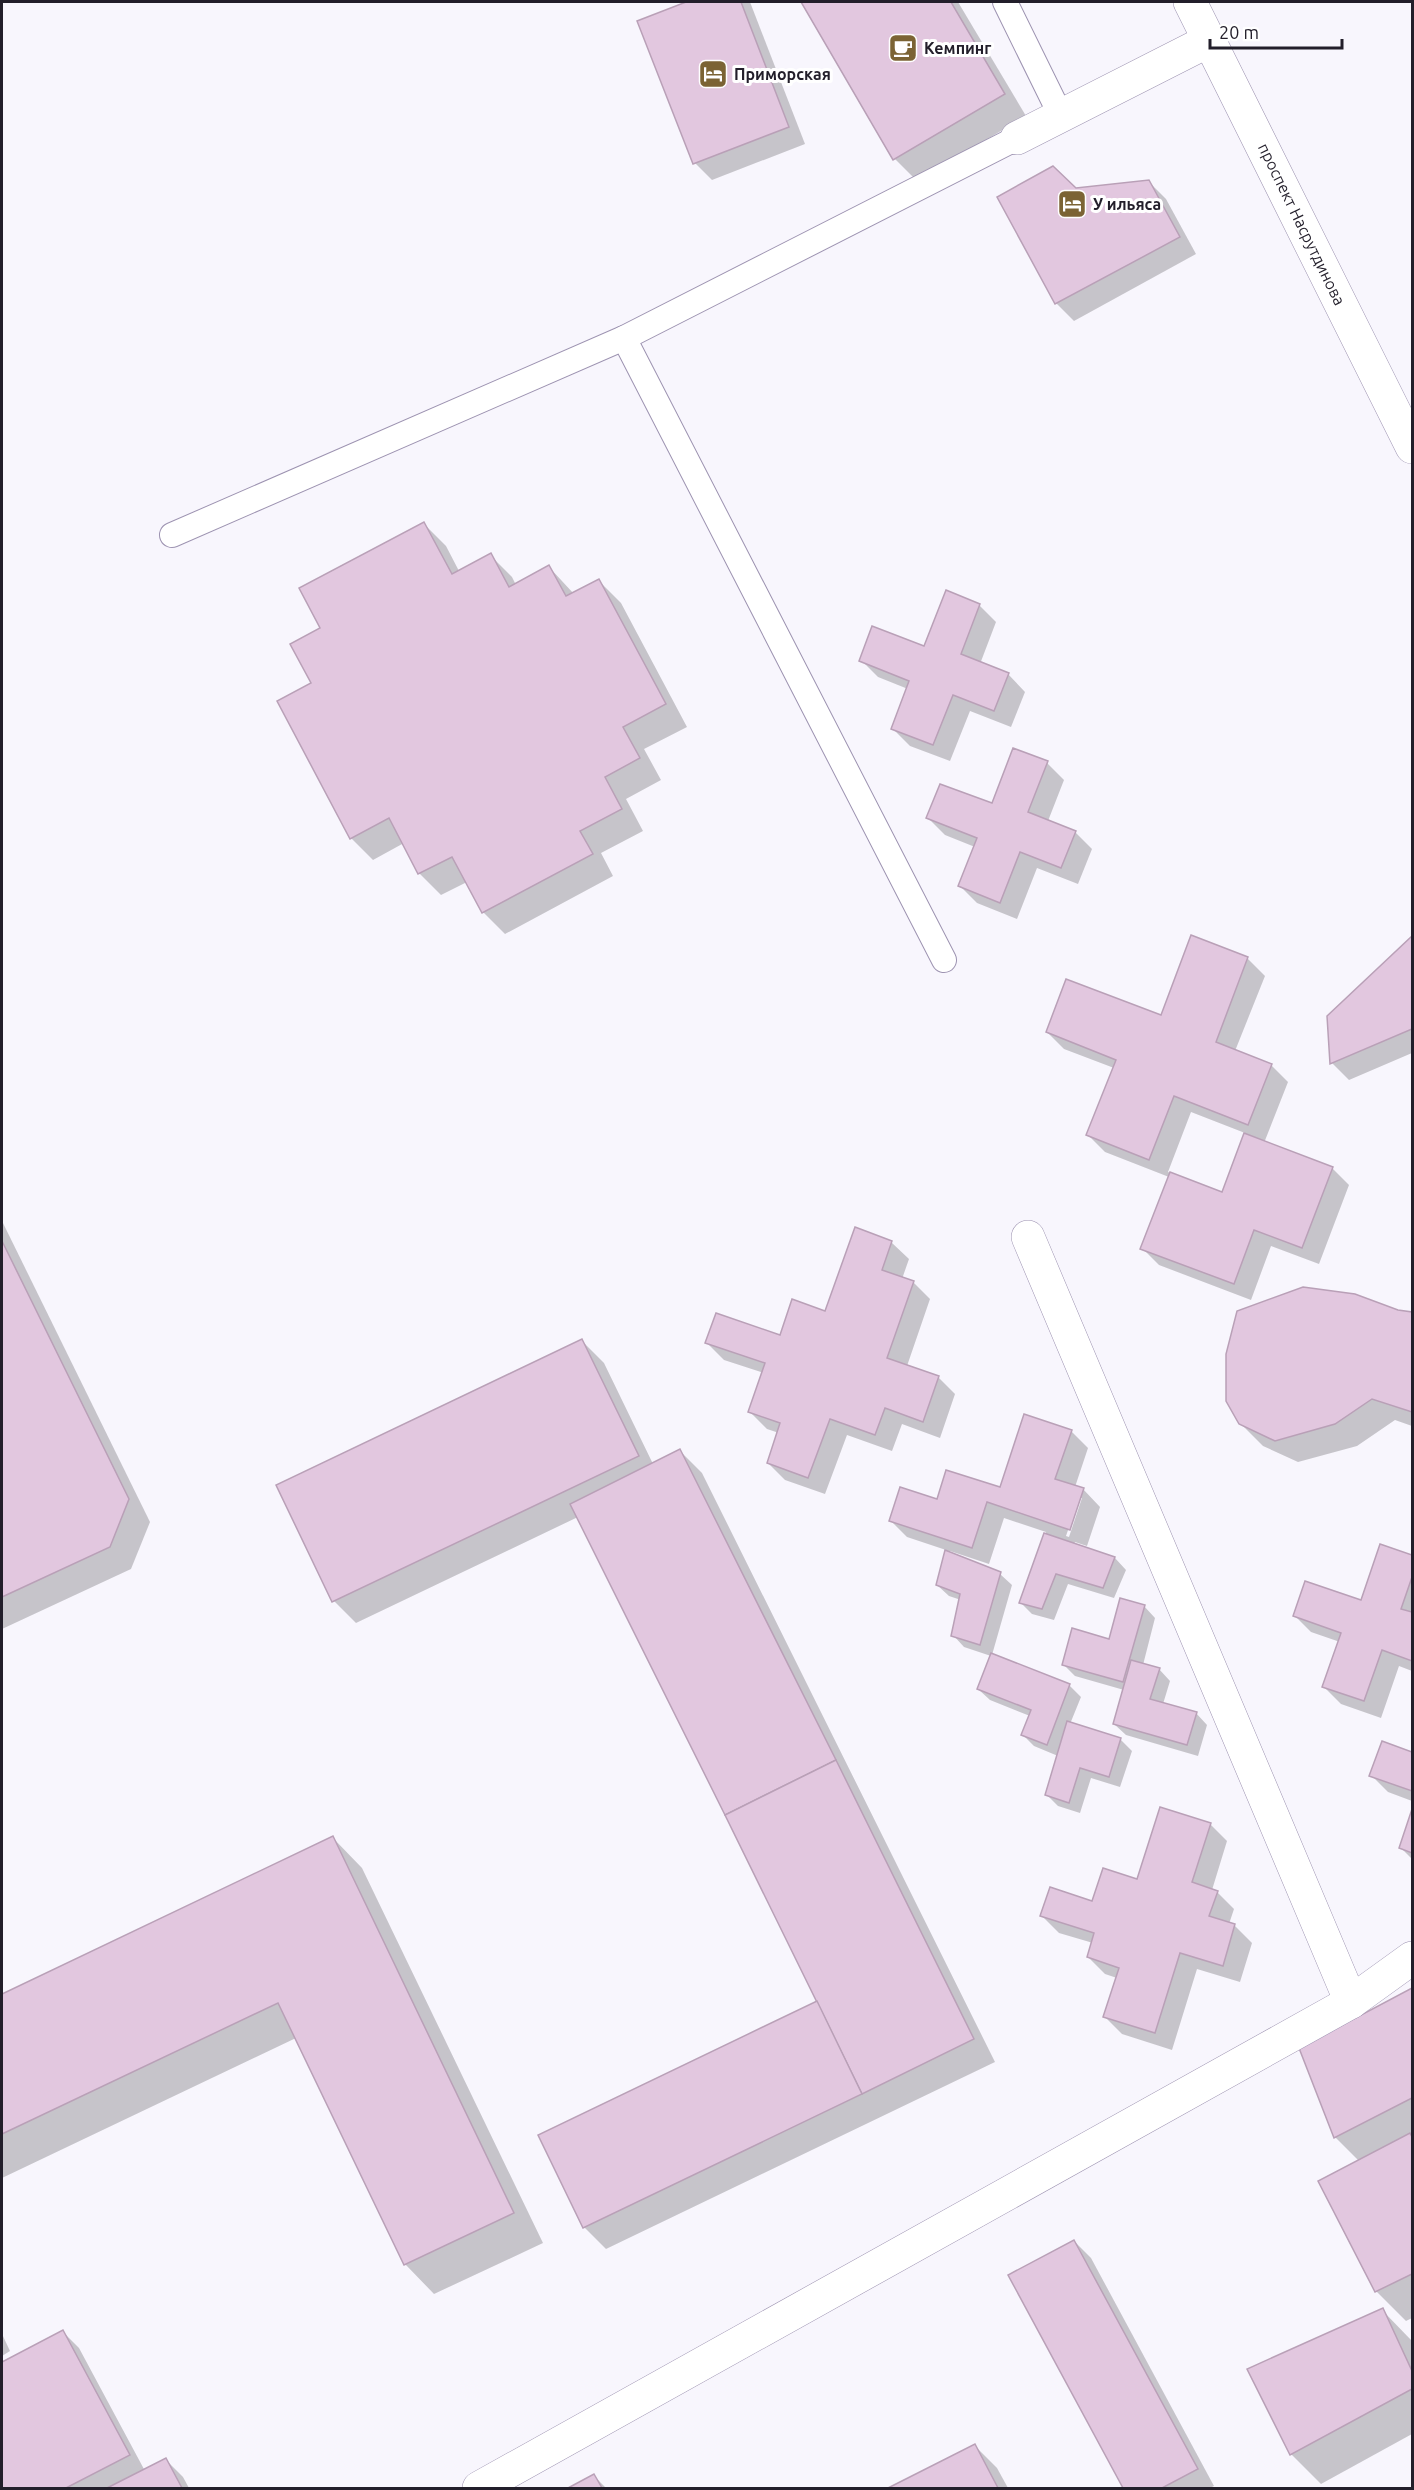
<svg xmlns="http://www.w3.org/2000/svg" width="1414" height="2490" font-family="Ubuntu,sans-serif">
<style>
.shadow{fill:#0003;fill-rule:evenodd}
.building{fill:#e2c7df;stroke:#b9a0b7;stroke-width:1.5}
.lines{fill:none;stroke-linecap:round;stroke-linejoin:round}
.service-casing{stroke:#9d93b1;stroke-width:26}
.minor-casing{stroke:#9d93b1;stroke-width:34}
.secondary-casing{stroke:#9d93b1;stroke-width:34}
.service{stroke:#fff;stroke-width:24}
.minor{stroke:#fff;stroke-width:33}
.secondary{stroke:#fff;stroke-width:33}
.labels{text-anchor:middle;stroke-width:6;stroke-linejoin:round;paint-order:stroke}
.poi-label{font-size:16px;font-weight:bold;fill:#221e2a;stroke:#fff;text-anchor:start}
.street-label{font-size:16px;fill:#221e2a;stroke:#fff}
</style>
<rect width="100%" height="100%" fill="#f8f6fd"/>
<!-- shadow -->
<g class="shadow">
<polygon points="690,2 750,2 805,144 712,180 695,163 639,21"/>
<polygon points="802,2 958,2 1026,116 917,181 895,159"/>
<polygon points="1148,181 1166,199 1196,254 1074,321 1057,304 999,197"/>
<polygon points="424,524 446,546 459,571 490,555 512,577 516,585 549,567 574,594 599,581 621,603 687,727 644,749 661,780 626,799 643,831 601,853 613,876 505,934 483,912 467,882 441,895 419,873 404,843 373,860 351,838 313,684 322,628"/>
<polygon points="979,605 996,622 980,664 1008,674 1025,692 1011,727 970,711 950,761 910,746 893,729 908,689 878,677 861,660 925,648"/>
<polygon points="1047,763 1064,780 1048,821 1075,832 1092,849 1078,884 1037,868 1017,919 977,903 960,886 975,847 945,835 928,818 992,805"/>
<path d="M1192,937l56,22 17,17 -30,75 36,14 17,17 -24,61 68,25 17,17 -30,79 -48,-18 -20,54 -92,-35 -17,-17 27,-71 -64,-25 -17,-17 26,-67 -50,-19 -17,-17 114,-15zM1191,1112l54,21 -22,60 -55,-21z"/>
<polygon points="1412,938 1412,1053 1349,1080 1332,1063 1328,1017"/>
<polygon points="2,1221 150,1522 131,1569 2,1629"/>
<polygon points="891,1242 909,1259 902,1279 913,1282 930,1299 907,1366 938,1377 955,1394 940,1438 902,1424 892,1451 847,1435 825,1494 785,1480 768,1463 779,1433 767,1429 750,1412 764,1373 724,1360 707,1343 781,1337 826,1313"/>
<polygon points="1398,1312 1412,1313 1412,1426 1395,1420 1357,1446 1298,1462 1263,1446 1240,1423"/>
<polygon points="582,1341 604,1363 653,1464 680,1451 702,1473 995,2062 606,2249 584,2227 819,2002 578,1517 356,1623 334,1601 278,1486"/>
<path d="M1071,1431l17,17 -13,39 8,2 17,18 -13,39 -12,-4 -1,2 41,14 11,12 -12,28 -46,-14 -14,36 -22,-6 -11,-11 25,-71 -42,-14 -15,46 -39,-13 -1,3 51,20 12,11 -20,70 77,30 12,12 -11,27 50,15 12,12 -12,36 -29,-9 -11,35 -22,-7 -11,-11 11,-39 -24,-10 -11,-11 7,-19 -40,-16 -12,-11 13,-33 -27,-9 -11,-12 8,-35 -12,-4 -12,-11 9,-35 -39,-13 -17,-17 48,-20 63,-11zM1079,1498h3l-13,39 -3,-1z"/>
<polygon points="1381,1546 1412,1556 1412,1671 1399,1666 1381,1718 1341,1704 1324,1687 1340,1642 1311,1632 1294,1615 1362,1602"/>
<polygon points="1144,1606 1155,1618 1143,1665 1159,1669 1170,1681 1163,1704 1196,1713 1207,1725 1198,1756 1126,1735 1114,1724 1124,1690 1075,1676 1063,1664 1110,1641"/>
<polygon points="1382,1743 1412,1754 1412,1801 1388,1792 1371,1775"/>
<polygon points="1412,1813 1412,1859 1400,1847"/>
<polygon points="1210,1824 1227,1841 1212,1890 1217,1892 1234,1909 1229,1924 1235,1926 1252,1943 1240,1982 1197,1969 1172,2050 1122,2034 1105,2017 1117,1978 1105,1974 1088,1957 1093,1943 1059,1933 1042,1916 1093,1903 1138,1881"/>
<polygon points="333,1838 362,1868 543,2243 434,2294 405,2264 296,2038 2,2178 2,1995"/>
<polygon points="1412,1990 1412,2318 1406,2321 1376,2291 1359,2161 1336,2138 1301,2049"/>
<polygon points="1074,2241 1091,2258 1214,2486 1210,2488 1125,2488 1010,2276"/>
<polygon points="1382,2310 1412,2341 1412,2434 1321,2484 1291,2454"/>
<polygon points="62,2331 79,2348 145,2471 166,2460 183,2477 189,2488 2,2488 2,2364"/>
<polygon points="2,2334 10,2351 2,2356"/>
<polygon points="975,2446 997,2468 1008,2488 892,2488"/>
<polygon points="594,2476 606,2488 571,2488"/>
</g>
<!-- building -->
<g class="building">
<polygon points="686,2 741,2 789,127 693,164 637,21"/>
<polygon points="801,2 951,2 1005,94 893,160"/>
<polygon points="1053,166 1076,188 1149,180 1180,237 1055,304 997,197"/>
<polygon points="424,522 452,574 491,553 509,587 549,565 566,596 599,579 666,704 623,727 640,758 605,777 622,809 580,831 593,854 482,913 452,857 418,874 389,818 350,839 277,701 311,683 290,644 320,628 299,588"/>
<polygon points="946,590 980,604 961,654 1009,673 994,711 953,695 933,745 891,729 909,681 859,661 872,626 924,646"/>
<polygon points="1013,748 1048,761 1028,812 1076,831 1061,868 1020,852 1000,903 958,886 977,838 926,818 940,784 992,803"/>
<polygon points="1191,935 1248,957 1216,1042 1272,1064 1248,1125 1174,1096 1149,1160 1086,1135 1116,1060 1046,1032 1066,979 1161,1015"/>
<polygon points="1412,936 1412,1029 1330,1064 1327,1016"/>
<polygon points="1244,1133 1333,1167 1302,1248 1254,1230 1234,1284 1140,1249 1170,1172 1222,1192"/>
<polygon points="855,1227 892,1241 882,1270 914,1281 887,1358 939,1376 923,1422 885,1408 875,1435 830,1419 808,1478 767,1463 780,1423 748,1412 765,1363 705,1343 716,1313 780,1335 792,1299 825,1311"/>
<polygon points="2,1241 129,1499 110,1547 2,1597"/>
<polygon points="1303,1287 1355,1294 1398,1310 1412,1312 1412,1412 1372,1399 1335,1424 1275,1441 1239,1424 1226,1401 1226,1354 1237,1311"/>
<polygon points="582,1339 639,1456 332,1602 276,1485"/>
<polygon points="1024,1414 1072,1430 1055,1479 1084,1488 1070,1530 987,1502 972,1548 889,1521 900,1487 937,1499 946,1470 1000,1487"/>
<polygon points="680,1449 836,1760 725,1815 570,1504"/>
<polygon points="1044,1533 1115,1557 1103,1588 1056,1574 1042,1609 1019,1603"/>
<polygon points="1380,1544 1412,1555 1412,1577 1401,1609 1412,1612 1412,1661 1382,1650 1364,1701 1322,1687 1341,1633 1293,1616 1305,1581 1361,1600"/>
<polygon points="945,1550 1001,1572 980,1645 951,1636 960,1594 936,1585"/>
<polygon points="1120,1598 1145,1605 1123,1682 1062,1665 1072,1628 1109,1639"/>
<polygon points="991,1653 1070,1684 1047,1745 1021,1735 1031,1710 977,1689"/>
<polygon points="1131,1660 1160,1668 1150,1699 1197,1712 1187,1745 1113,1724"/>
<polygon points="1067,1721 1121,1738 1109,1777 1080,1768 1069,1803 1045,1795"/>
<polygon points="1382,1741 1412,1752 1412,1791 1369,1776"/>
<polygon points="836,1760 974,2039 862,2094 725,1815"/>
<polygon points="1160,1807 1211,1823 1192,1882 1218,1891 1209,1916 1235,1924 1223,1966 1180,1953 1155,2033 1103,2017 1119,1968 1087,1957 1094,1933 1040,1916 1050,1887 1092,1901 1103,1868 1137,1879"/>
<polygon points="1412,1809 1412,1853 1399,1848"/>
<polygon points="333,1836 514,2213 404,2265 278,2003 2,2134 2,1994"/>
<polygon points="1412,1988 1412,2098 1334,2138 1299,2048"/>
<polygon points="817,2001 862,2094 583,2228 538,2135"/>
<polygon points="1410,2133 1412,2137 1412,2274 1375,2292 1318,2181"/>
<polygon points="1074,2240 1198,2469 1162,2488 1123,2488 1008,2275"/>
<polygon points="1383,2308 1412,2371 1412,2389 1290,2455 1247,2369"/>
<polygon points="63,2330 130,2455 66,2488 2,2488 2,2362"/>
<polygon points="975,2444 998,2488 888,2488"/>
<polygon points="166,2458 182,2488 107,2488"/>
<polygon points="594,2474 602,2488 568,2488"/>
</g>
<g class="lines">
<!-- service casing -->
<g class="service-casing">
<g id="service">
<polyline points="1005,2 1061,116"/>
<polyline points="624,338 944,960"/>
<polyline points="172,535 624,338 1017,138"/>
</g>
</g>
<!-- minor casing -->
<g class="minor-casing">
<g id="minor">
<polyline points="1017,138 1210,40"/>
<polyline points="1028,1237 1351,2002 1412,1958"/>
<polyline points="479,2488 1351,2002"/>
</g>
</g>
<!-- secondary casing -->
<g class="secondary-casing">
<polyline id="secondary" points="1190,2 1412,447"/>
</g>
<!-- service -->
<use href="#service" class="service"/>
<!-- minor -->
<use href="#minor" class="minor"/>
<!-- secondary -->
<use href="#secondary" class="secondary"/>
</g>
<!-- icons -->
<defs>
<g id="cafe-square" transform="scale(1.5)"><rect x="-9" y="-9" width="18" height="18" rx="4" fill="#7b6334" stroke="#fff"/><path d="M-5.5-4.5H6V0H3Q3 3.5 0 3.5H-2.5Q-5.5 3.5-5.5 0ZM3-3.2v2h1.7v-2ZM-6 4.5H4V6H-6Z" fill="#fff"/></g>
<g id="hotel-square" transform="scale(1.5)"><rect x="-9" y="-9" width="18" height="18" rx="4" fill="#7b6334" stroke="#fff"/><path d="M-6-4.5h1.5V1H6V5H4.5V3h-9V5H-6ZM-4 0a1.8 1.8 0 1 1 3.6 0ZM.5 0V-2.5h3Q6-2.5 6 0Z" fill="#fff"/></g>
</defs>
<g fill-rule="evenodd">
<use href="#cafe-square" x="903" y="48"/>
<use href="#hotel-square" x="713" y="74"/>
<use href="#hotel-square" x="1072" y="204"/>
</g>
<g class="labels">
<!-- poi labels -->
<g class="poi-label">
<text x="924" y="54">Кемпинг</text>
<text x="734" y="80">Приморская</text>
<text x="1093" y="210">У ильяса</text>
</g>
<!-- street labels -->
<g class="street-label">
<text transform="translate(1302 224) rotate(64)" y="6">проспект Насрутдинова</text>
</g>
</g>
<!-- border -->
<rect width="1414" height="2490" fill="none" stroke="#221e2a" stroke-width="6"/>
<!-- scale -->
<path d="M1210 39v9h132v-9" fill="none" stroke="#221e2a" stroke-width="3"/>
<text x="1219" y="39" font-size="18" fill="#221e2a" stroke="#ffffff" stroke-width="4.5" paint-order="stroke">20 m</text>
</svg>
